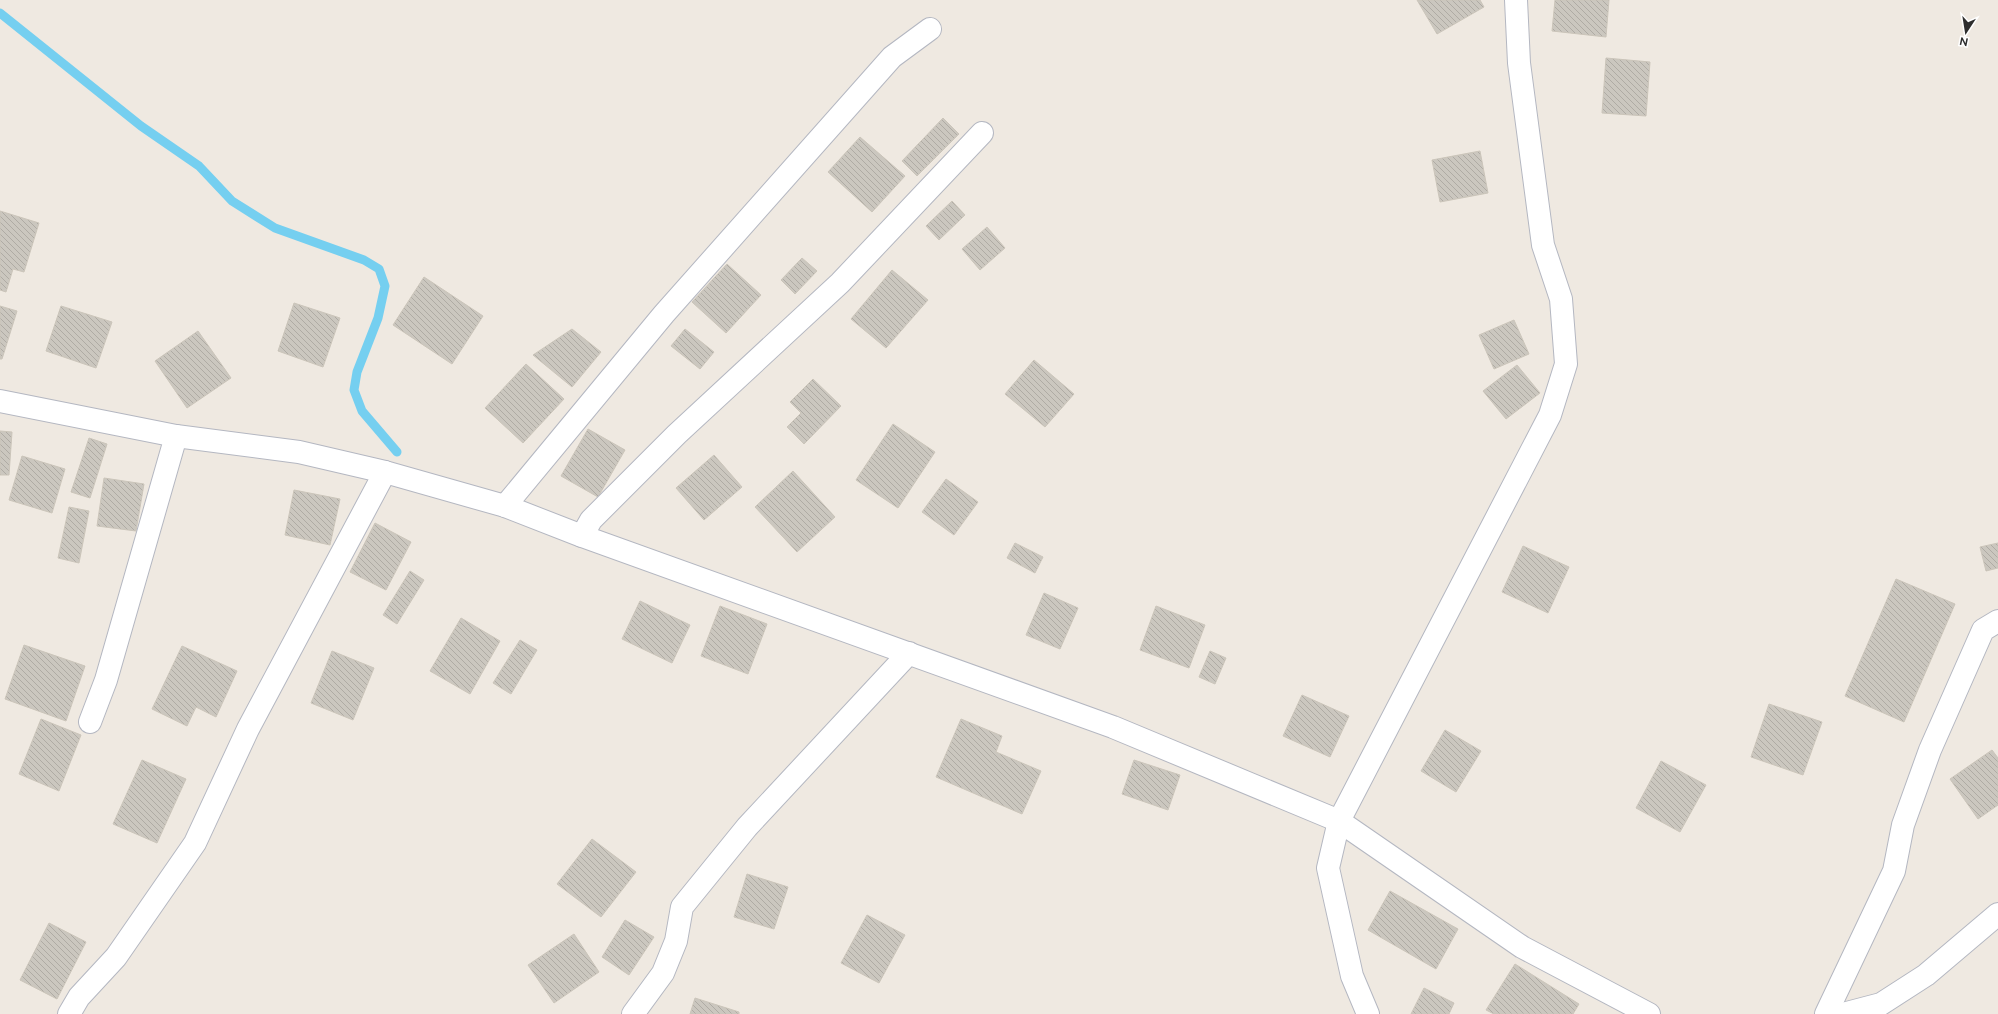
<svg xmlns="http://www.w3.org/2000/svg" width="1998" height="1014" font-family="Raleway,sans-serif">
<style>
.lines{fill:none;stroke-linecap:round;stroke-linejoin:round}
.stream{stroke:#75cff0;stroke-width:9}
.building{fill:url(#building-back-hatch);stroke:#cbc5ba}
.minor-casing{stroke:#b4b7c1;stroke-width:24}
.minor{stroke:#fff;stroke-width:22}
</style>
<defs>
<pattern id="building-back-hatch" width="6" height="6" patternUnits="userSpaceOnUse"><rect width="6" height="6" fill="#cbc7bf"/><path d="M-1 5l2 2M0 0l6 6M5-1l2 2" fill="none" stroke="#afaba4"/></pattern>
</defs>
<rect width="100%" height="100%" fill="#efe9e1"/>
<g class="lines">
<!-- stream -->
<polyline class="stream" points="0,13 141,126 199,166 232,201 275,228 364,260 379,269 385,286 378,318 357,372 354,390 362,411 397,452"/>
</g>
<!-- building -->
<g class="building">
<polygon points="1417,0 1480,0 1484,7 1437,34"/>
<polygon points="1555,0 1609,0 1606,37 1552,31"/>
<polygon points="1606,58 1650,62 1646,116 1602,113"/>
<polygon points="943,118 959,134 917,176 902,161"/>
<polygon points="860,137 905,176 872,212 828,172"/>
<polygon points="1480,151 1488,193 1440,202 1432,160"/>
<polygon points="952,201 965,215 939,240 926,226"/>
<polygon points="0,211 39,223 24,272 13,269 6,292 0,290"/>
<polygon points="987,227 1005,248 980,270 962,249"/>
<polygon points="802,258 817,271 795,294 781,280"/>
<polygon points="727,264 761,295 726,333 692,302"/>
<polygon points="892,270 928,300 886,348 851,319"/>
<polygon points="424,277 483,316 452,364 393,325"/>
<polygon points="294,303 340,318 323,367 278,351"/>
<polygon points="0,306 17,311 2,359 0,359"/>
<polygon points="61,306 112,322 96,368 46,351"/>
<polygon points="1514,320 1529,354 1494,369 1479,335"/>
<polygon points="572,329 601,352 572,387 533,355"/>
<polygon points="685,329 714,352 700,369 671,346"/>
<polygon points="198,331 231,378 187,408 155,361"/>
<polygon points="1034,360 1074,394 1045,427 1005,394"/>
<polygon points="526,364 564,399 523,443 485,408"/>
<polygon points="1517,365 1540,393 1506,419 1483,391"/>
<polygon points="813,379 841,406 804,444 787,427 801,413 790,402"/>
<polygon points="893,424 935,452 898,508 856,480"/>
<polygon points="588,429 625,450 598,497 561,476"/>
<polygon points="0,431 12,432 9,475 0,475"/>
<polygon points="89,438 107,444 90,498 71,492"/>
<polygon points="714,455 742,487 704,520 676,488"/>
<polygon points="22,456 65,469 52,513 9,500"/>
<polygon points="793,471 835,517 797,552 755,507"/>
<polygon points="104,478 144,484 136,531 97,526"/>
<polygon points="946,479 978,502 954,535 922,512"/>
<polygon points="294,490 340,499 330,545 285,535"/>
<polygon points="69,507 89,511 79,563 58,558"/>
<polygon points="375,523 411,542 386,590 350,572"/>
<polygon points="1015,543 1043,557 1035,573 1007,558"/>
<polygon points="1998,543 1998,568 1986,571 1980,547"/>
<polygon points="1523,546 1569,567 1548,613 1502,592"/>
<polygon points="410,571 424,580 397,624 383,615"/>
<polygon points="1896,579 1955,604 1904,722 1845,696"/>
<polygon points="1044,593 1078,608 1060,649 1026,635"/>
<polygon points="640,601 690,625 672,663 622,639"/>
<polygon points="720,606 767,624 748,674 701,656"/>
<polygon points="1156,606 1205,625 1189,668 1140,650"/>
<polygon points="461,618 500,641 470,694 430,671"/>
<polygon points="520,640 537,650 511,694 493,683"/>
<polygon points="24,645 85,666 66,721 5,699"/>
<polygon points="182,646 237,671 216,717 196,707 187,726 152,709"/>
<polygon points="332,651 374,668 353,720 311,703"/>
<polygon points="1210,651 1226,658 1215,684 1199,677"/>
<polygon points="1302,695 1349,716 1330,757 1283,736"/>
<polygon points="1769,704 1822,722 1803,775 1751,757"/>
<polygon points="41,719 81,735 59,791 19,774"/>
<polygon points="961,719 1002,736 996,752 1041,771 1022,814 936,777"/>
<polygon points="1445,730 1481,751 1456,792 1421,771"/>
<polygon points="1992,750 1998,758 1998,805 1978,819 1950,779"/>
<polygon points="142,760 186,779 157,843 113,824"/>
<polygon points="1134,760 1180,775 1168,810 1122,794"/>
<polygon points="1661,761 1706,785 1680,832 1636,808"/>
<polygon points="592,839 636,872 601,917 557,884"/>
<polygon points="747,874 788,887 774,929 734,917"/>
<polygon points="1390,891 1458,929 1436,969 1368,930"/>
<polygon points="867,915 905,935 879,983 841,963"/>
<polygon points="625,920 654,937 629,975 602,957"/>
<polygon points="49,923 86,942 57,999 20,980"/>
<polygon points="574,934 599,972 554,1003 528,965"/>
<polygon points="1515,964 1579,1004 1573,1014 1494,1014 1486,1010"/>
<polygon points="1424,988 1454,1003 1449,1014 1411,1014"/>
<polygon points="695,998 739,1012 739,1014 690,1014"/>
</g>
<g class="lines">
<!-- minor casing -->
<g class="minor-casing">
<g id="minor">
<polyline points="0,401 176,436 299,452 385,472 505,506 582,536 1113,727 1339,821 1522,947 1649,1014"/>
<polyline points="505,506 664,314 892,57 930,29"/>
<polyline points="582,536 591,520 677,434 840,283 982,133"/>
<polyline points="90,722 106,680 176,436"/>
<polyline points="69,1014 79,997 116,957 195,843 248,729 385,472"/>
<polyline points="633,1014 663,973 676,941 682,907 747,827 909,653"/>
<polyline points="1368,1014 1352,976 1328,868 1339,821 1550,415 1566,364 1561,299 1543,245 1519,63 1516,0"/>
<polyline points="1826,1014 1894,871 1903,825 1930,750 1983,630 1998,621"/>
<polyline points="1843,1014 1881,1004 1926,975 1998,914"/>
</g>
</g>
<!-- minor -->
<use href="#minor" class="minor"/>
</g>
<!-- north arrow -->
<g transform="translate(1966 32) rotate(192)" stroke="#ffffff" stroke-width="3" paint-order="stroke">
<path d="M0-3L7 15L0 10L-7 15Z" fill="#2e2e2e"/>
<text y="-6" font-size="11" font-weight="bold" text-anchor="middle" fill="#2e2e2e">N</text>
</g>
</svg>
